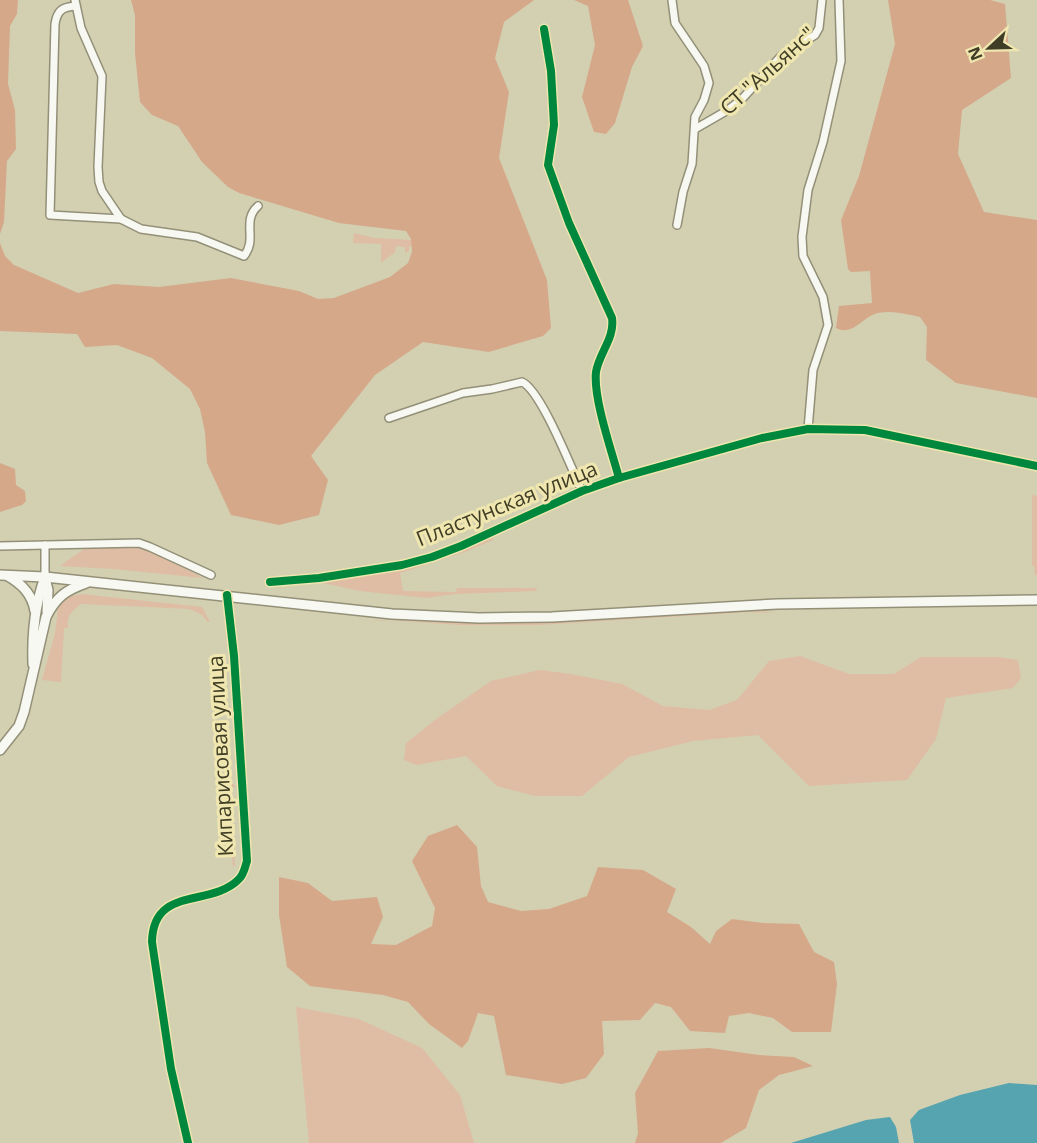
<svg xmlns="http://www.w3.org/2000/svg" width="1037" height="1143" font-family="'Open Sans',sans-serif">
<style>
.green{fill:#dfbda4}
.forest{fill:#d5a88a}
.water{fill:#56a4b0}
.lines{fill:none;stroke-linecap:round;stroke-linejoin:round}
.street-casing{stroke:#939078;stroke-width:10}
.secondary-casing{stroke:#939078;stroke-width:12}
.street{stroke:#f8f8f3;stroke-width:7}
.secondary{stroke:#f8f8f3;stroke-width:9}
.cycleway-casing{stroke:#efe7af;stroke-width:11}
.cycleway{stroke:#00873e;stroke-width:8}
.labels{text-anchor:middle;stroke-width:6;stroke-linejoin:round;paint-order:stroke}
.street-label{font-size:21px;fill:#403d26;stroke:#efe7af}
</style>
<rect width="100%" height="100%" fill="#d3cfb1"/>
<!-- green -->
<g class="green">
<polygon points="354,233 374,238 413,240 417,244 409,247 409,251 405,253 405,247 396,246 395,252 381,263 381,244 353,243"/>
<polygon points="1032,495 1037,496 1037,575 1035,575 1034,566 1032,566"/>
<polygon points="492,536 493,540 465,552 400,573 403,591 456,592 457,588 537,588 536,591 455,594 426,598 360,591 319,582 403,567"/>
<polygon points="139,546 152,551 203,578 113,569 60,566 87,547"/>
<path d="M82,594l120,13 8,15h-2l-6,-7 -12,-6 -109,-5c-9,7 -15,12 -13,24h-4l-3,54 -19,-2 13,-47 3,-25 10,-11z"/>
<polygon points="751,610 778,613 751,612 538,625 460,625 388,620 366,622 389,619 459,623 538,623"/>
<polygon points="800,656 849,674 894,674 921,657 998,657 1018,660 1021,678 1013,688 946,698 936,739 907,780 809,786 758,735 693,741 629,757 582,796 535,796 497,786 466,756 416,765 404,760 406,743 439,717 491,681 540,670 571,674 622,684 663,706 709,710 737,700 769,661"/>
<polygon points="232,783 236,787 230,788 235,865 233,867 227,788 219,788 219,786 222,784"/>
<polygon points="296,1007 359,1019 422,1048 460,1095 474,1143 309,1143"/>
</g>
<!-- forest -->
<g class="forest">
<polygon points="0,0 18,0 17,14 10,26 8,84 15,110 16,149 7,161 4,222 0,234"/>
<polygon points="131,0 534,0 504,22 495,58 509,92 499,158 547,280 551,328 543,336 489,352 423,342 375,375 311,456 328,480 319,515 279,525 231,515 207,463 205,432 200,409 190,389 152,358 117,345 85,347 77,334 0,331 0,243 5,256 14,265 78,293 114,284 159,287 231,278 299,291 318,299 334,298 390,277 408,263 412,252 411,239 406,231 339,223 239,193 228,187 202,162 178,126 152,115 140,102 135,53 135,15"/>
<polygon points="574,0 628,0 643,46 632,67 615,123 606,134 594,132 582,97 595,45 588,6"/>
<path d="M888,0h102l15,4 6,74 -49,32 -4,44 26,58 53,8v178l-81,-15 -30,-23 1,-33 -7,-10c-14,-3 -28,-7 -42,-4 -15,3 -25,24 -42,15l3,-22 33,-3 -2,-32 -19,1 -3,-3 -7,-49 18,-44 36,-132z"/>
<polygon points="0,463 15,469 16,485 25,491 26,501 22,505 0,512"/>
<polygon points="457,825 477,847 481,886 488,902 521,911 549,909 587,896 598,867 643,870 676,889 667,912 691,927 710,944 716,931 732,919 763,923 799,924 814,952 834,962 837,984 831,1032 792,1032 773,1018 749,1013 729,1016 725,1033 690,1031 671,1007 655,1003 640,1020 602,1021 604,1054 586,1078 562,1084 506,1075 494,1016 478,1013 468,1041 462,1048 429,1024 408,1002 383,995 310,986 287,967 279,915 279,877 308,883 332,901 377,897 383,917 371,944 396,945 432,926 435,908 412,861 428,836"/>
<polygon points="709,1048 759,1055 794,1057 813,1066 779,1075 759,1090 746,1128 721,1143 635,1143 638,1133 635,1093 658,1051"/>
</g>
<!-- water -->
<g class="water">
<polygon points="1009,1083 1037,1085 1037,1143 914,1143 910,1120 919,1110 960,1095"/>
<polygon points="890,1117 896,1127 899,1143 791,1143 866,1120"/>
</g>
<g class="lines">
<!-- street casing -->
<g class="street-casing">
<g id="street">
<path d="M75,0l6,28 21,48 -4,91 1,15 3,9 19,28 20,10 56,8 47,19c14,-17 -3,-35 14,-50"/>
<polyline points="672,0 675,23 704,66 709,83 704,100 695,117 692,164 683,192 677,225"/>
<path d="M75,6c-13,1 -18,5 -20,18l-5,191 71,4"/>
<path d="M544,29l7,42 3,54 -6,40 21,58 43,95c3,20 -13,35 -16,54 -3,26 16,80 23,106"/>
<polyline points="695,129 728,110 742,99 781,56 815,35 819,28 822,0"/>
<path d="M389,418l74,-25 29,-4 30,-7c19,8 50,88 60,109"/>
<polyline points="808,429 813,370 828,325 823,297 803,256 802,237 808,190 823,142 841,61 839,0"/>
<polyline points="45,545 45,577"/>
<polyline points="0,546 139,543 150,547 211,575"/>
<polyline points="270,582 319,578 402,565 432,557 461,546 582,491 619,478 762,438 808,429 865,430 1037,466"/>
<path d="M188,1143l-17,-74 -19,-127c1,-57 59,-34 87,-63 5,-5 6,-12 8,-18l-13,-205 -7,-61"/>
</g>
</g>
<!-- secondary casing -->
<g class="secondary-casing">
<g id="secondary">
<polyline points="0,575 45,577 392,614 479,618 552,617 777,604 1037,600"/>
<path d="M8,576c14,8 24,18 27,35"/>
<polyline points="45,578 48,590 47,612"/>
<path d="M33,664c-1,-28 2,-60 12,-87"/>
<path d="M0,750l19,-24 5,-14 22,-95c10,-20 20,-27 40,-34"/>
</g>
</g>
<!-- street -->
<use href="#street" class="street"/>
<!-- secondary -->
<use href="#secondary" class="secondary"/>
<!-- cycleway casing -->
<g class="cycleway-casing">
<g id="cycleway">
<path d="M544,29l7,42 3,54 -6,40 21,58 43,95c3,20 -13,35 -16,54 -3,26 16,80 23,106"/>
<polyline points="270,582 319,578 402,565 432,557 461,546 582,491 619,478 762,438 808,429 865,430 1037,466"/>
<path d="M188,1143l-17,-74 -19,-127c1,-57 59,-34 87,-63 5,-5 6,-12 8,-18l-13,-205 -7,-61"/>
</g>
</g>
<!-- cycleway -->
<use href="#cycleway" class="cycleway"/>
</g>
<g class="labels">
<!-- street labels -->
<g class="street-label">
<text transform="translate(768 71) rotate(-42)" y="7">СТ "Альянс"</text>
<text transform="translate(507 504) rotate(-22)" y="7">Пластунская улица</text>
<text transform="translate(221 756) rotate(-93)" y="7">Кипарисовая улица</text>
</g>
</g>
<!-- north arrow -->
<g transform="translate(989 48) rotate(248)" stroke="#efe7af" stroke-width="4.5" paint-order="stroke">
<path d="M0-4.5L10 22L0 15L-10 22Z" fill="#403d26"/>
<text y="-9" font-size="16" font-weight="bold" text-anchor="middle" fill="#403d26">N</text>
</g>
</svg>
